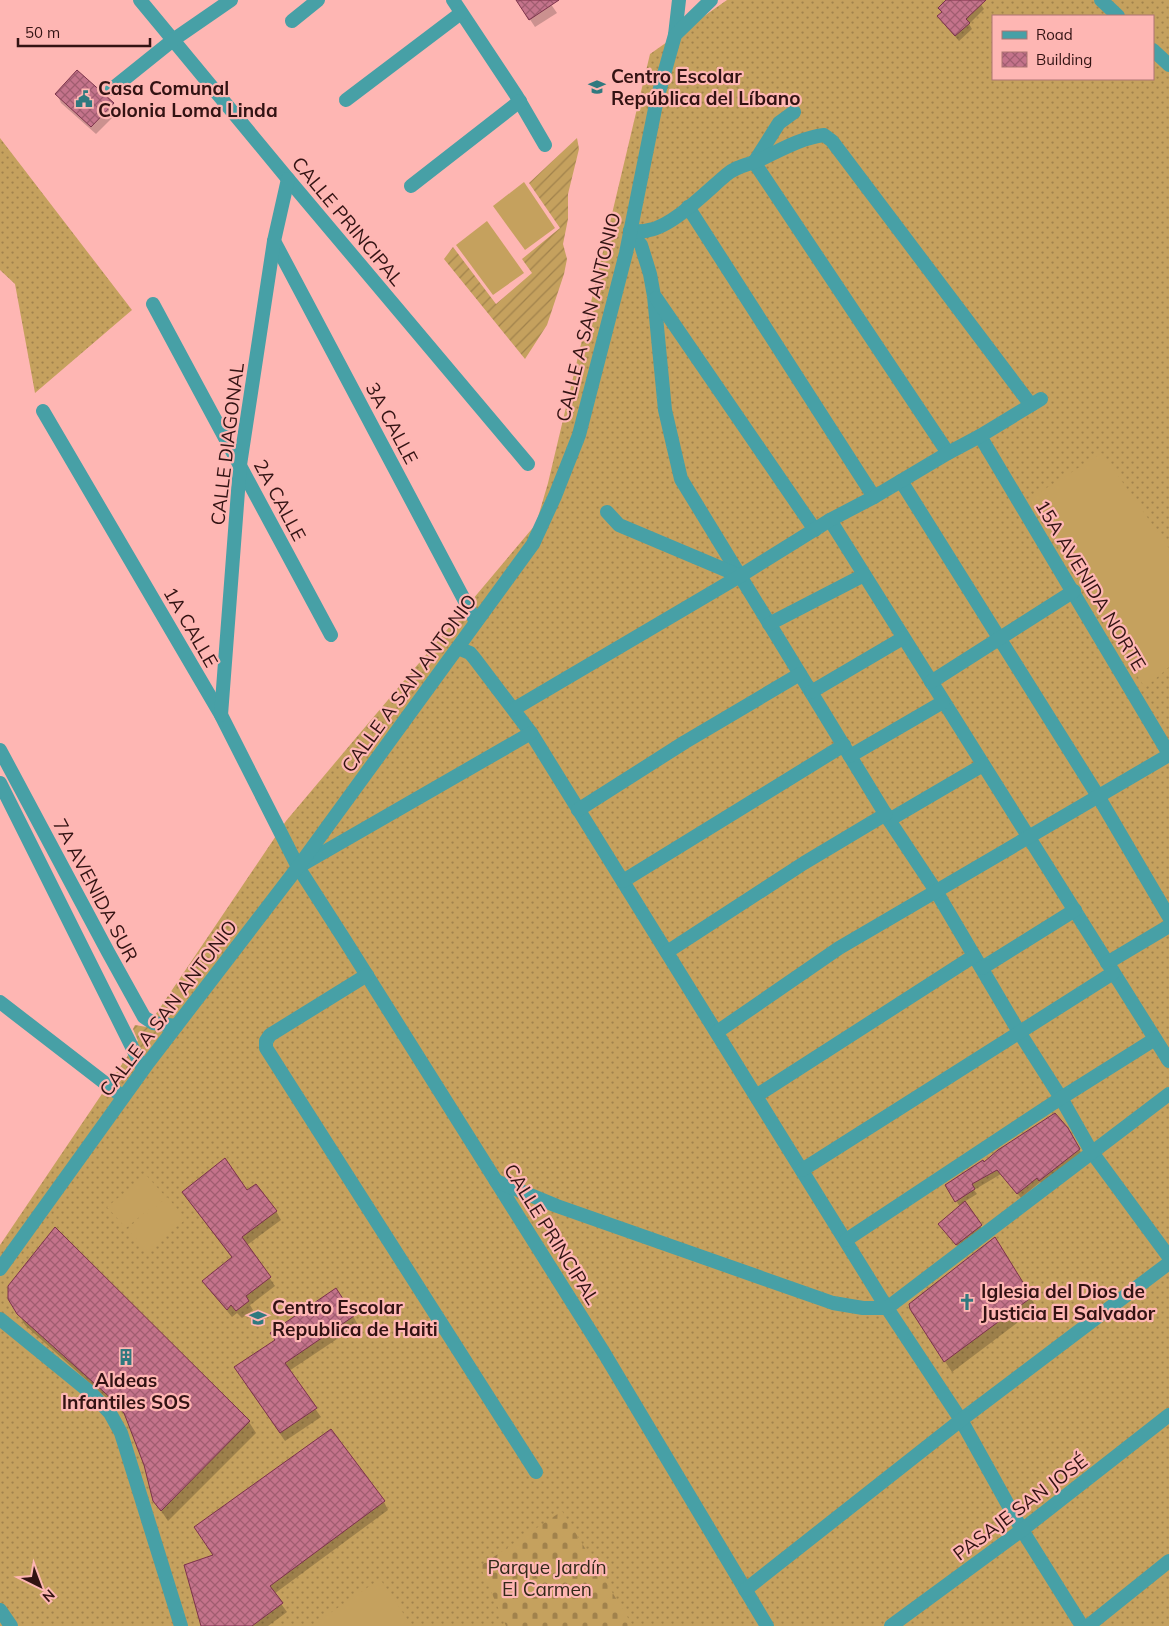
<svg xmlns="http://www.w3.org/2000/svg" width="1169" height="1626" font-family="Mulish,sans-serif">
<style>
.grass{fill:url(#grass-dots);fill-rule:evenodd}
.cemetery{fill:url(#cemetery-stones)}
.garden{fill:url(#garden-furrows)}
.pitch{fill:#c5a15e}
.shadow{fill:#0003}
.building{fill:url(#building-cross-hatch);stroke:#7c334b}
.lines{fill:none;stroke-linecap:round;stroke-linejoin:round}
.minor{stroke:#47a0a6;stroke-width:14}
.tertiary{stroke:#47a0a6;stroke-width:14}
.labels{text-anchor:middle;stroke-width:4.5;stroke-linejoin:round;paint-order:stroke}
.poi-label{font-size:19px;font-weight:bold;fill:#331313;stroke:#feb6b3;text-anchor:start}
.street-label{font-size:19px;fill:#331313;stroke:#feb6b3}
.park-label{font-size:19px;fill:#322918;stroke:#feb6b3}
</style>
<defs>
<pattern id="grass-dots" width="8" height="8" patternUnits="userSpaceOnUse" patternTransform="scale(1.25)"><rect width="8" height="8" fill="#c5a15e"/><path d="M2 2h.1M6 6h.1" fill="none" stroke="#a1824c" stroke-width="1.8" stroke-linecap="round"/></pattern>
<pattern id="cemetery-stones" width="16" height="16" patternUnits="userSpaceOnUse" patternTransform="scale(1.25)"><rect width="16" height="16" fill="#c5a15e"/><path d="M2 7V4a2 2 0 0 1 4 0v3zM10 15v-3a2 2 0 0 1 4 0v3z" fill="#a1824c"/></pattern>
<pattern id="garden-furrows" width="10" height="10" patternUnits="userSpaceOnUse" patternTransform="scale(1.25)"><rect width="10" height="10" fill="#c5a15e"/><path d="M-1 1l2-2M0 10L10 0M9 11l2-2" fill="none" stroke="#a1824c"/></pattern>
<pattern id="building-cross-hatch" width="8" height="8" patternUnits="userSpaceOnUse" patternTransform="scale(1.25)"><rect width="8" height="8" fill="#c4738b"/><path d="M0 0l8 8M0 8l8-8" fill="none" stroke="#a05d70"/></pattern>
</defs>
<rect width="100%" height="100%" fill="#feb6b3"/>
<!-- grass -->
<g class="grass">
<path d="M727,0h442v1626h-1169v-381l286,-424 250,-297 12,-41 102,-429zM993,16h160v63h-160z"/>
<polygon points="0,138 132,310 35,393 15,284 0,270"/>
</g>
<!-- cemetery -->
<polygon class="cemetery" points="562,1511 633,1626 506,1626 480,1566"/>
<!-- garden -->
<g class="garden">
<polygon points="577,138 579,149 568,194 568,219 563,244 567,259 564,274 547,325 525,359 444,259 453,247 496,304 532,273 522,259 560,228 529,183"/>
<polygon points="135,1025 164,1030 145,1055 144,1055 133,1029"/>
</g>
<!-- pitch -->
<g class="pitch">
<polygon points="524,182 555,228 525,250 493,206"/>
<polygon points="487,221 524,273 493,295 456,245"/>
<polygon points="1102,453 1169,548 1169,667 1145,688 1029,499"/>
<polygon points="146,1175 165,1196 126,1228 107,1207"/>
<polygon points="167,1197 186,1219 147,1251 128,1230"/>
<polygon points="380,1579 412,1626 311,1626"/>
</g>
<!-- shadow -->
<g class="shadow">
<polygon points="517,0 548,0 557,13 535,27"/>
<polygon points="948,0 978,0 984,9 969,24 972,29 959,41 938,16 942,13 940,8"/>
<polygon points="77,72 113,104 118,112 96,134 61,103 57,94"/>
<polygon points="1067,1129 1082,1154 1043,1185 1040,1182 1021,1198 1001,1174 974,1190 977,1194 964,1202 983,1230 959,1248 942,1228 960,1207 947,1186 984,1163"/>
<polygon points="247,1192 276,1211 281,1220 247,1245 275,1286 250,1305 253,1310 242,1318 237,1313 232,1317 209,1289 204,1281 232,1258 188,1200"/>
<polygon points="56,1229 249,1422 256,1433 168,1521 154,1500 145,1465 127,1419 122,1412 25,1325 10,1298"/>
<polygon points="994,1239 1037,1308 952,1372 918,1321 911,1309 911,1302"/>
<polygon points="353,1316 358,1325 289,1371 321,1417 285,1441 235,1368"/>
<polygon points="384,1502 388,1510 274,1594 287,1612 268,1626 202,1626"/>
</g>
<!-- building -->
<g class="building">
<polygon points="516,0 559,0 529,20"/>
<polygon points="946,0 986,0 966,19 970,23 955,36 937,16 942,12 938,8"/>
<polygon points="77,70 114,103 91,127 55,94"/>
<polygon points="1055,1113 1068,1128 1080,1149 1039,1181 1037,1178 1017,1194 997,1170 972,1184 975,1189 955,1202 945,1185 983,1160 984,1162 998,1150"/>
<polygon points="225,1158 247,1190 256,1184 277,1211 242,1237 271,1277 246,1296 249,1301 236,1311 231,1305 227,1310 202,1281 232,1257 182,1192"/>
<polygon points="965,1201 982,1225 956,1245 938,1224"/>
<polygon points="55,1227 250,1421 161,1511 153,1501 144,1465 124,1413 114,1401 17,1314 8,1299 8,1286"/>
<polygon points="995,1237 1032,1297 944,1362 910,1309 909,1304"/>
<polygon points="336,1288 354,1316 285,1363 317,1408 280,1433 234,1367 275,1340 270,1333"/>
<polygon points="331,1429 385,1501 270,1586 283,1603 252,1626 201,1626 184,1565 213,1555 194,1527"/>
</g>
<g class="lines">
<!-- minor -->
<g class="minor">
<polyline points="140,0 288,179 528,464"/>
<polyline points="453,0 516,95 545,145"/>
<polyline points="1101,0 1118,16"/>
<polyline points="292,21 318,0"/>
<polyline points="675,35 679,0"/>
<polyline points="1153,50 1169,65"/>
<polyline points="112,89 173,40 231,0"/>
<polyline points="346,100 461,13"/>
<polyline points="755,161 779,123 794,112"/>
<polyline points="754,162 948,453"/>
<polyline points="411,186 520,101"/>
<polyline points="688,207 874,497"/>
<polyline points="630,231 641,245 650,274 654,296 665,410 681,479 889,820 936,891 1019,1032 1061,1098 1091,1151 1169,1257"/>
<path d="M630,231c6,0 13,1 19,-1 24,-4 58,-39 77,-55 9,-8 20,-10 31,-14 22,-10 43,-23 67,-26l8,6 199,264"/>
<polyline points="274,241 476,622"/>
<polyline points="656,298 815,530"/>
<polyline points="153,304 331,635"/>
<polyline points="43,411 221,715 298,867 346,942 604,1353 767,1626"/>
<polyline points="980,436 1169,754"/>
<polyline points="901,481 1098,796 1169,917"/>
<polyline points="607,512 619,525 740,576"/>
<polyline points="830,520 1169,1061"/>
<polyline points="769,624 864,575"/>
<polyline points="458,648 470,653 475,659 531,733 887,1308 961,1420 1022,1530 1082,1626"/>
<polyline points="931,682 1074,591"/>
<polyline points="811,692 903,638"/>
<polyline points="514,709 740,576 830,520 874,497 948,453 980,436 1041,399"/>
<polyline points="221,715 240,465 274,241 288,179"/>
<polyline points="0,750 108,952 144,1017 153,1023 176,1026"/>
<polyline points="850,756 943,702"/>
<polyline points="0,783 143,1069"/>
<polyline points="578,810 685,742 800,674"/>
<polyline points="889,820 983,765"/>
<polyline points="298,867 531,733"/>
<polyline points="623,881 844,745"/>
<polyline points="667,952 804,863 886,814"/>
<polyline points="1107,963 1169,926"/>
<polyline points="982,968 1075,910"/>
<polyline points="367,975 270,1035 266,1041 266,1048 536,1472"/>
<polyline points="0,1002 123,1097"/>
<polyline points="717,1032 839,948 1169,755"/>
<polyline points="756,1096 974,956"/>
<polyline points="802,1170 1113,973"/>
<polyline points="496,1181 557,1206 833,1303 863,1308 887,1308 1169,1094"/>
<polyline points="846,1240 1061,1098 1155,1039"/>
<polyline points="0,1319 91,1393 110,1413 121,1433 181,1626"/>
<polyline points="745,1590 961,1420 1169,1263"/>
<polyline points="0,1610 11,1626"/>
<polyline points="891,1626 1022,1530 1169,1415"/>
<polyline points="1088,1626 1169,1561"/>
</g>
<!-- tertiary -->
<polyline class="tertiary" points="0,1269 148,1063 298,867 533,544 555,496 579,435 626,253 657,99 675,35 711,0"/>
</g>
<!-- icons -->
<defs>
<g id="school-bare" transform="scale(1.35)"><path d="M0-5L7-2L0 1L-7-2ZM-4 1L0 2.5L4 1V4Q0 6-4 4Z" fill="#30797f" stroke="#feb6b3" stroke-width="2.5" paint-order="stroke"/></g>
<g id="civic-bare" transform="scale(1.35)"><path d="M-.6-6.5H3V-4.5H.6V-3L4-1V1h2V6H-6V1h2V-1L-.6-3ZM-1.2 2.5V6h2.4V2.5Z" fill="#30797f" stroke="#feb6b3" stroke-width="2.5" paint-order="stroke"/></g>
<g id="church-bare" transform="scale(1.35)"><path d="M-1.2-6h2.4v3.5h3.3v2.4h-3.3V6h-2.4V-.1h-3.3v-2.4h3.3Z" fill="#30797f" stroke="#feb6b3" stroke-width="2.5" paint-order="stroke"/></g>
<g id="building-bare" transform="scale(1.35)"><path d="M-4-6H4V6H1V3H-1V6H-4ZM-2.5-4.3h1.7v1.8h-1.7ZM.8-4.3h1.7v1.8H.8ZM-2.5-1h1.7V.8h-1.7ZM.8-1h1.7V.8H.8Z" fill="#30797f" stroke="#feb6b3" stroke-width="2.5" paint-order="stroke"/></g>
</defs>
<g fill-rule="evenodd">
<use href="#school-bare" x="597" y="87"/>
<use href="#civic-bare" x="84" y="99"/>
<use href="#church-bare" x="967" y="1302"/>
<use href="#school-bare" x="258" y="1318"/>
<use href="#building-bare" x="126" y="1357"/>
</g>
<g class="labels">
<!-- poi labels -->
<g class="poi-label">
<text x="611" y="83">Centro Escolar<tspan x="611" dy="22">República del Líbano</tspan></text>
<text x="98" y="95">Casa Comunal<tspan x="98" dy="22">Colonia Loma Linda</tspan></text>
<text x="981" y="1298">Iglesia del Dios de<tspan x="981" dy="22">Justicia El Salvador</tspan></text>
<text x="272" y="1314">Centro Escolar<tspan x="272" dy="22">Republica de Haiti</tspan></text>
<text x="126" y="1387" text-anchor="middle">Aldeas<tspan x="126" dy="22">Infantiles SOS</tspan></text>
</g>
<!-- street labels -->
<g class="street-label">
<text transform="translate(348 221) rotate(50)" y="7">CALLE PRINCIPAL</text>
<text transform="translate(588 317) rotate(-76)" y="7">CALLE A SAN ANTONIO</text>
<text transform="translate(392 423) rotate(62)" y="7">3A CALLE</text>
<text transform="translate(227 444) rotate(-83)" y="7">CALLE DIAGONAL</text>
<text transform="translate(280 500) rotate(62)" y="7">2A CALLE</text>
<text transform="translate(1091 585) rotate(59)" y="7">15A AVENIDA NORTE</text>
<text transform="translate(191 627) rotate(60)" y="7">1A CALLE</text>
<text transform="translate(409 683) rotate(-54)" y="7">CALLE A SAN ANTONIO</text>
<text transform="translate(96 890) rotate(62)" y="7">7A AVENIDA SUR</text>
<text transform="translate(168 1008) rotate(-53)" y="7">CALLE A SAN ANTONIO</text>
<text transform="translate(552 1234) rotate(58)" y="7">CALLE PRINCIPAL</text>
<text transform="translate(1020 1507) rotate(-37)" y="7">PASAJE SAN JOSÉ</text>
</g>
<!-- park labels -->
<g class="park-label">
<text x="547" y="1574">Parque Jardín<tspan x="547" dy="22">El Carmen</tspan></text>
</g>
</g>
<!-- legend -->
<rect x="992" y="15" width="162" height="65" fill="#feb6b3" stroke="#ad7573"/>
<rect x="1002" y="31" width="25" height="8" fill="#47a0a6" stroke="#ad7573"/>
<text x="1036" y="40" font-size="15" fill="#331313">Road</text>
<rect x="1002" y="52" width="25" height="15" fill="url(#building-cross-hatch)" stroke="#ad7573"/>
<text x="1036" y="65" font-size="15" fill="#331313">Building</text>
<!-- north arrow -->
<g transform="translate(40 1586) rotate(138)" stroke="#feb6b3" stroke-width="4" paint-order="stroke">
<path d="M0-4L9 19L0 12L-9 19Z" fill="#331313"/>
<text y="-8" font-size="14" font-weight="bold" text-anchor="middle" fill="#331313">N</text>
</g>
<!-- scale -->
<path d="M18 38v8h132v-8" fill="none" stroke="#331313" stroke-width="2.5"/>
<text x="25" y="38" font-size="15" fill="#331313" stroke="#feb6b3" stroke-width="4" paint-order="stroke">50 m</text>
</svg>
